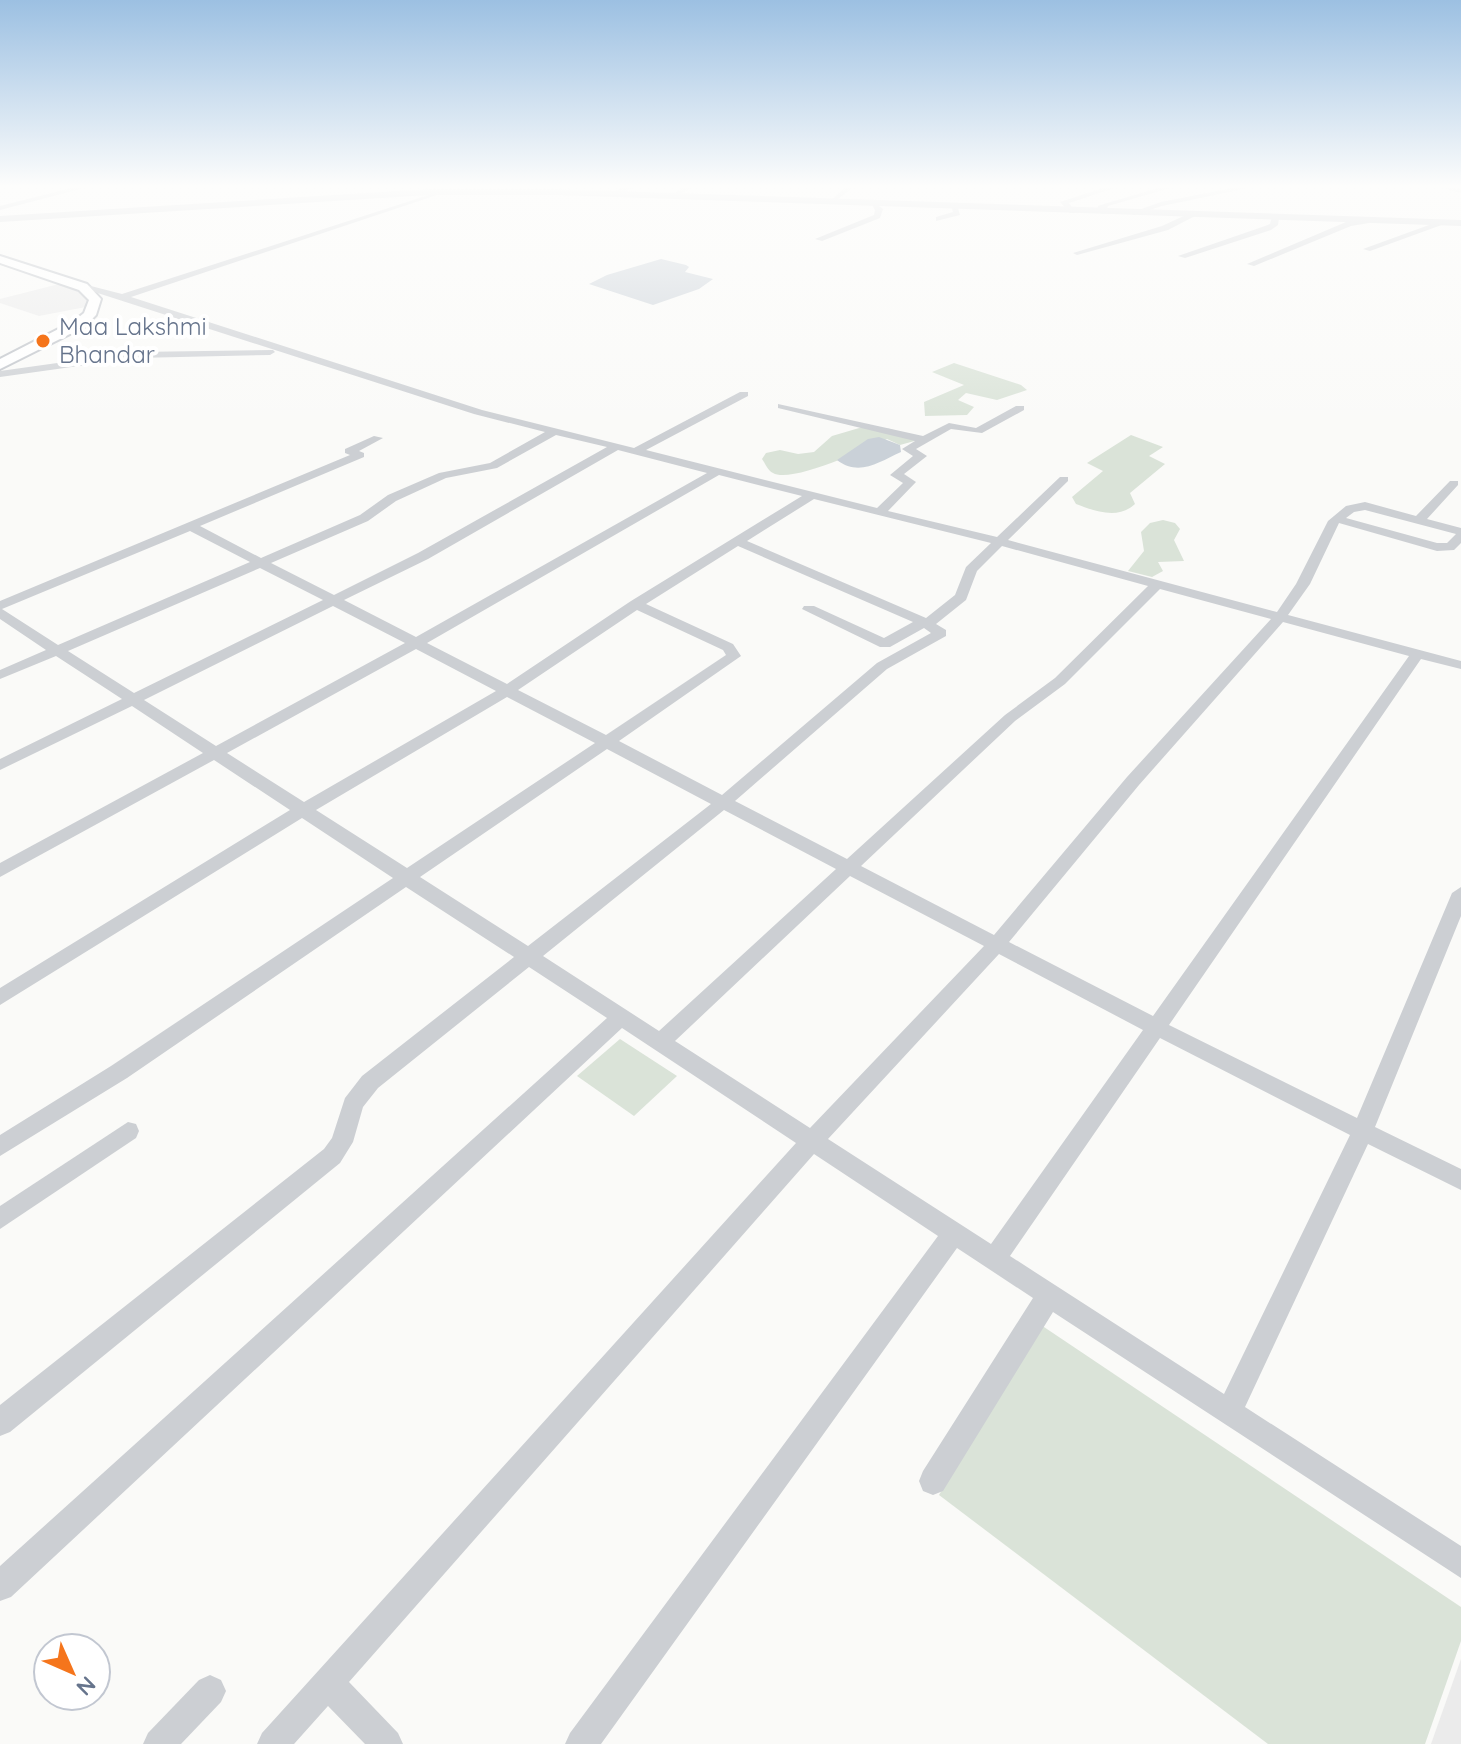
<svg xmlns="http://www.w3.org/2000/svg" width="1461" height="1744" font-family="Quicksand,sans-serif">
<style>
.built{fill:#ebebeb}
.green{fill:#dae3d8}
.water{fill:#cad1d8}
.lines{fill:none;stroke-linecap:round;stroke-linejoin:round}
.secondary-casing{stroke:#bec2c8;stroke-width:4}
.minor{fill:#cccfd3;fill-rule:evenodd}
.tertiary{fill:#cccfd3;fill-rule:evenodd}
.secondary{fill:#fff;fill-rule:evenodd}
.poi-dot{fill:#f5751c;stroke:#fff;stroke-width:3}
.labels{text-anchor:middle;stroke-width:8;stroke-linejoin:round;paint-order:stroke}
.far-poi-label{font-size:24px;fill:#66748c;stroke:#fff;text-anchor:start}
</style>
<rect width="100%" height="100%" fill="#fafaf8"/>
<!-- built -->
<g class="built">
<polygon points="63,283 90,299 91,306 39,316 0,303 0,299"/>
<polygon points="1461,1659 1461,1744 1431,1744"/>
</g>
<!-- green -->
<g class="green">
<polygon points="954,363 1021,385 1027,390 997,400 966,393 958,400 974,407 967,415 925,416 924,402 964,385 932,372"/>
<path d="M866,426l25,3 27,11 -18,5 -13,-6c-19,9 -96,45 -114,34 -5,-2 -8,-10 -11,-14l4,-6 14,-3 18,4 16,-2 18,-16z"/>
<path d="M1131,435l32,12 -14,9 16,8 -35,29 5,11c-17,16 -40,7 -59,0l-4,-7 31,-26 -16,-8z"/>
<polygon points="1163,520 1175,523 1180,529 1174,540 1184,561 1158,562 1163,571 1152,577 1128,571 1144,551 1141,532 1150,523"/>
<polygon points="620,1039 677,1076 634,1116 577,1076"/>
<polygon points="1041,1325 1461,1607 1461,1641 1425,1744 1268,1744 939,1495"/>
</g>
<!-- water -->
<g class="water">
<polygon points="661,259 686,265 689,267 685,272 713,279 699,289 653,305 589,284 607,275"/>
<path d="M879,437l21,8 1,7c-22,10 -42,25 -64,8l31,-21z"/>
</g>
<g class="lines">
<!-- secondary casing -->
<g class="secondary-casing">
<polygon id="secondary" points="0,256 87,284 101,299 96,315 84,327 0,369 0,359 74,321 84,313 89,300 79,290 0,263"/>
</g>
<!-- minor -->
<g class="minor">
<polygon points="71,188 84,188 0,210 0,206"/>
<polygon points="622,188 632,188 612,196 609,194"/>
<polygon points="683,188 692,188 674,197 669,196"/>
<polygon points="844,188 852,188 833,203 829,203"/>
<polygon points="1103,188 1115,188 1069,203 1076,213 1070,213 1060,202"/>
<polygon points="1158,188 1170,188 1108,206 1104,214 1097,212 1098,206 1104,204"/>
<polygon points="1232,188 1248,188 1162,206 1134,215 1130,213 1161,202"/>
<polygon points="1445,188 1461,189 1461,193 1446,189"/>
<path d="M441,191l5,1 -315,105 351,113 152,38 106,-56h8v4l-102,54 231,58 26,-25 -13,-8 23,-19 -11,-7 13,-8 -137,-33v-4l145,32 26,-13 27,5 40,-22h8v4l-42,23 -31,-4 -35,20 11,7 -23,18 12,8 -28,29 109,26 63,-60h8v4l-60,59 269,72 19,-28 32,-63 18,-15 19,-4 51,14 34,-35h8v4l-31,34 34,9v15l-7,7 -17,1 -98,-28 -29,61 -22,31 173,46v8l-40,-10 -252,366 188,93 95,-225 9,-6v29l-86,211 86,42v21l-93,-46 -123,263 216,139v32l-408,-266 -110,179 -10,4 -10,-4 -4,-10 4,-10 110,-173 -76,-50 -356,496h-36l5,-11 368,-497 -124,-82 -465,528 49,51 5,11h-38l-37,-38 -34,38h-37l5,-11 534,-590 -174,-115 -611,569 -11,4v-35l607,-548 -78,-51 -151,121 -15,19 -10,35 -13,21 -330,269 -10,4v-31l324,-256 8,-11 13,-40 17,-22 152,-119 -108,-70 -279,191 -127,78v-21l111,-69 282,-188 -91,-60 -302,187v-17l290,-178 -76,-50 -214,117v-14l203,-110 -71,-47 -132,64v-11l122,-60 -66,-43 -56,23v-9l46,-20 -46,-31v-18l350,-146 -5,-2v-4l29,-13 9,2 -24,13 5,2v4l-164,69 61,32 99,-43 28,-20 51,-22 51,-10 55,-31 -71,-18 -395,-127 4,-3 39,10zM556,435l51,12 -189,106 -84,42 -63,-32 97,-42 28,-20 50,-23 51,-10zM618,450l89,23 -291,164 -72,-37 84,-41zM719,475l83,21 -171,105 -124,83 -80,-41zM814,499l177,44 -25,24 -11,28 -29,23 -179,-77zM1365,510l91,24 -9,9h-10l-91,-25 8,-6zM190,531l60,31 -192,83 -56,-36zM738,546l175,76 -29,16 -70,-32h-10l-2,3 78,38h10l34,-19 7,5 -54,30 -155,132 -103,-54 122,-85 -8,-12 -87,-40zM1002,546l146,40 -93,92 -50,37 -158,144 -112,-58 152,-132 59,-33v-6l-10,-6 30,-24 11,-29zM260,568l63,32 -189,93 -66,-42zM1160,589l111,30 -144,158 -133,158 -133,-69 154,-145 50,-37zM333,606l72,37 -189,103 -72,-46zM637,610l86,40 3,5 -120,80 -88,-45zM1283,622l126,34 -256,360 -144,-74 130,-157zM416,649l80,42 -192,111 -77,-49zM507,697l88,46 -188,125 -91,-58zM607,749l104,55 -183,142 -108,-69zM724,810l112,59 -177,162 -116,-75zM850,876l134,70 -174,182 -135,-87zM999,954l144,76 -152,214 -163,-105zM1160,1038l190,97 -126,259 -214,-138z"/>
<polygon points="871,203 875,203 883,209 880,218 822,241 815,239 874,215 875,210"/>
<polygon points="951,205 957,205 960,215 936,221 936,217 953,212"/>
<polygon points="1188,214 1195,216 1168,230 1077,255 1073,253 1162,226"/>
<polygon points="1272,216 1279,218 1278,225 1271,230 1185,258 1178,256 1265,226 1270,224"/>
<polygon points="1366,219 1369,223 1351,226 1254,266 1247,264 1346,222"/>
<polygon points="1440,221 1447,223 1370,251 1363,249"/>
<polygon points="273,350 275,352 270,355 136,358 0,377 0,371 136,352"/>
<polygon points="128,1122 136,1124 139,1131 136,1138 0,1229 0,1206"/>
<polygon points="210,1675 221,1680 226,1691 221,1702 181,1744 143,1744 148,1733 199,1680"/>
</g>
<!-- tertiary -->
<polygon class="tertiary" points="429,189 556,189 1461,220 1461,226 556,195 429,195 0,222 0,216"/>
<!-- secondary -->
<use href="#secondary" class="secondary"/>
</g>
<!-- sky -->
<linearGradient id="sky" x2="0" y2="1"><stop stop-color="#9cc0e2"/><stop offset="0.43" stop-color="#fdfdfc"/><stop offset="1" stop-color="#fdfdfc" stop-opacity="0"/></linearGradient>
<rect width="1461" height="433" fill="url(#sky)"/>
<!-- markers -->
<circle class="poi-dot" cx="43" cy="341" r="8"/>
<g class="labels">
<!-- far-poi labels -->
<g class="far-poi-label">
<text x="59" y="335">Maa Lakshmi<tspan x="59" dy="28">Bhandar</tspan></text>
</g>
</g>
<!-- north arrow -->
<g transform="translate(72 1672) rotate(135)"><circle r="38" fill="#ffffff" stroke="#c2c7d1" stroke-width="2"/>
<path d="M0-6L14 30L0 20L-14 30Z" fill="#f5751c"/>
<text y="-12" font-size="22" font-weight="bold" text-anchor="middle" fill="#66748c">N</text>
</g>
</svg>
